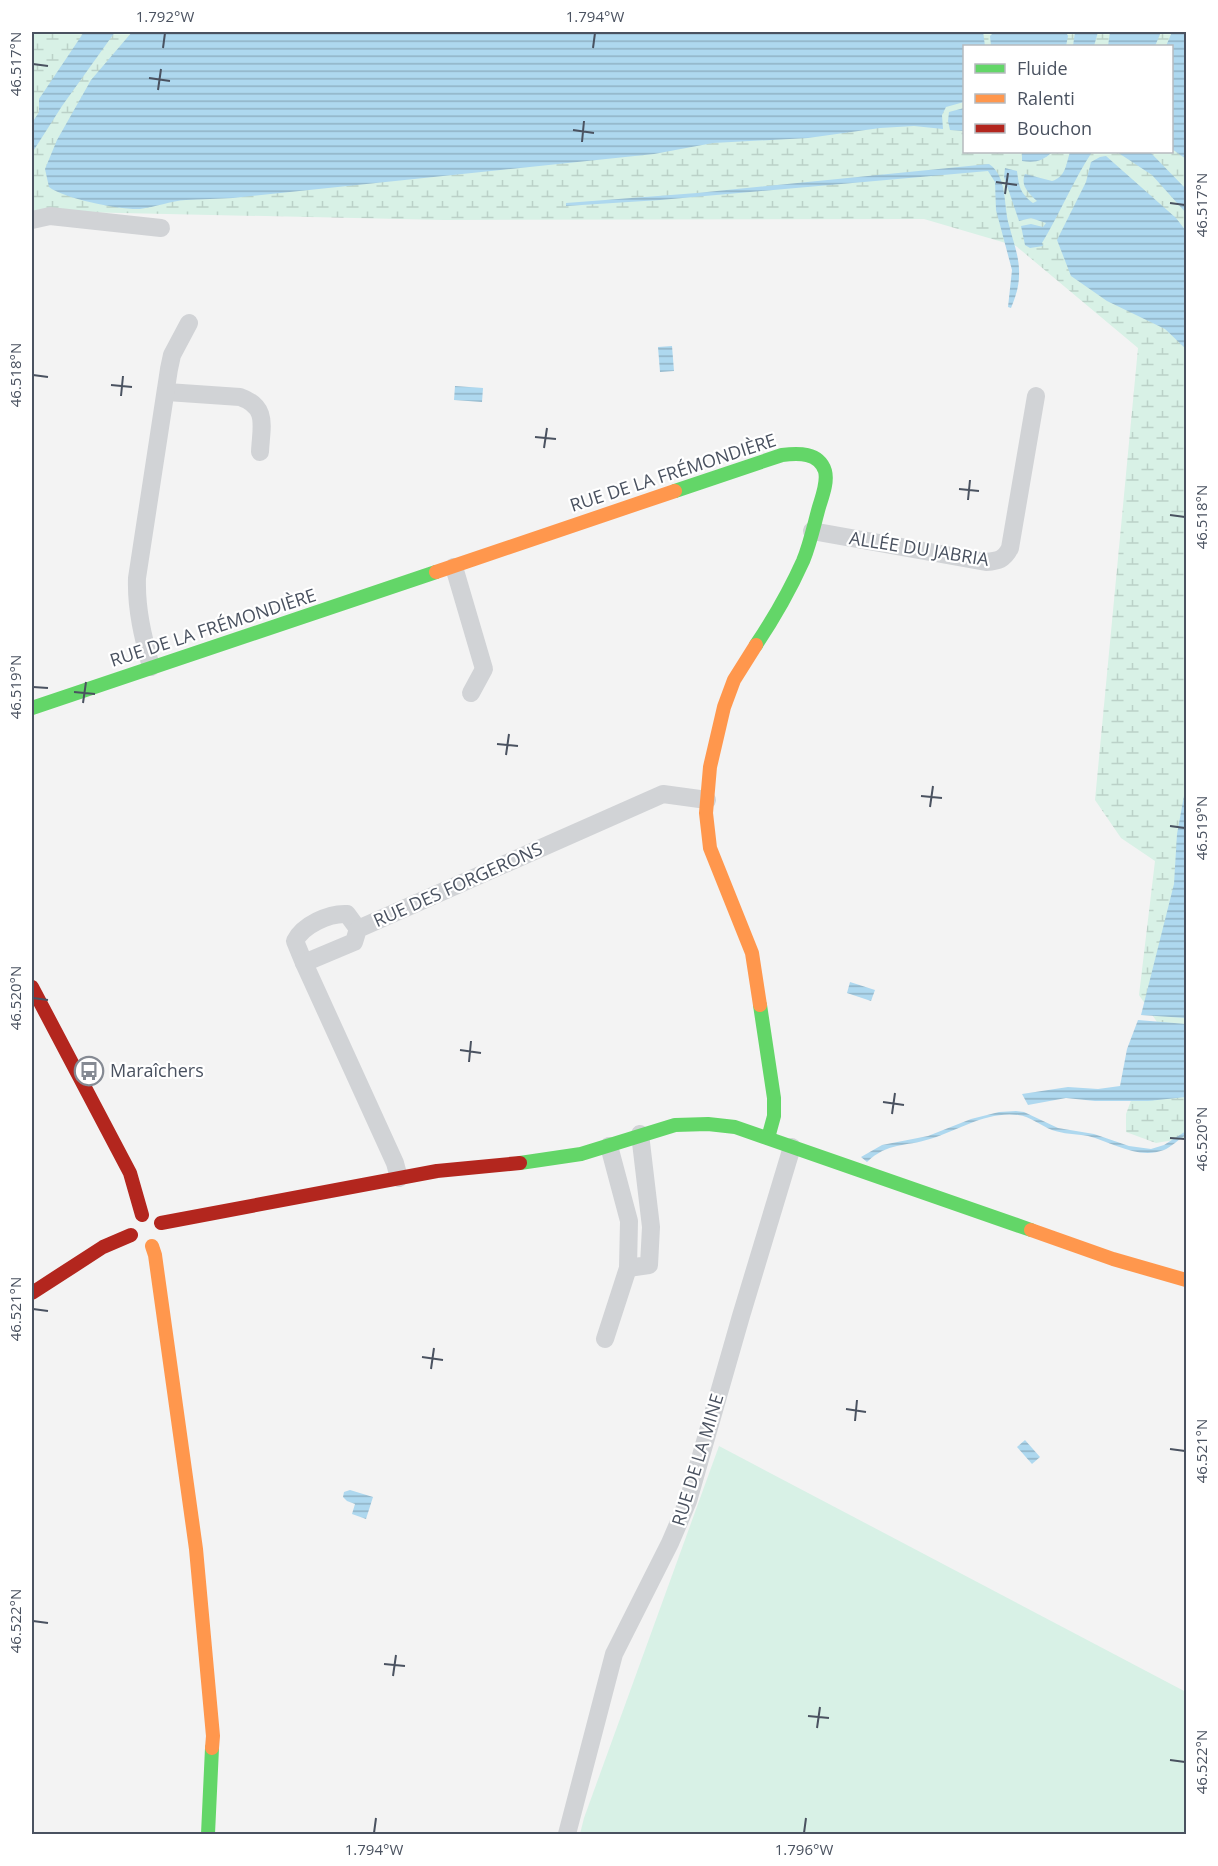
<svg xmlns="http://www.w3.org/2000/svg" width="1218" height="1866" font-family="'Open Sans',sans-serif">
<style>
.grass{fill:#d8f1e6}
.wetland{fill:url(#wetland-marsh);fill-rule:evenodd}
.water{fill:url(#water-rules)}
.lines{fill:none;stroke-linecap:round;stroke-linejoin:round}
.street{stroke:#d1d3d6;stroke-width:18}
.fast{stroke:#63d668;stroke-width:14}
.slow{stroke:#ff974d;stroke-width:14}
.jam{stroke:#b3261e;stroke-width:14}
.ticks{fill:none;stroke:#4a5260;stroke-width:2}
.labels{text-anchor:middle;stroke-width:4.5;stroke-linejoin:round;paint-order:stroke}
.street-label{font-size:18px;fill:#4a5260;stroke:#fff}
.poi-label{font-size:18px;fill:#4a5260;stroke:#fff;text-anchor:start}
.neatline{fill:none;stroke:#4a5260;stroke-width:2}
.ticks-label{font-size:15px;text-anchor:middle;fill:#4a5260}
</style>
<defs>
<pattern id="wetland-marsh" width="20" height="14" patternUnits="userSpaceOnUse" patternTransform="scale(1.5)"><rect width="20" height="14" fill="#d8f1e6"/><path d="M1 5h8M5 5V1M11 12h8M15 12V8" fill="none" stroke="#bbd1c8"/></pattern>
<pattern id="water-rules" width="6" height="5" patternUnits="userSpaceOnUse" patternTransform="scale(1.5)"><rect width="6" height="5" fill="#aed8ef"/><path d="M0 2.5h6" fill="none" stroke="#90b2c5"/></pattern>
</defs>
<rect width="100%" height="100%" fill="#f3f3f3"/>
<!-- grass -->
<polygon class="grass" points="719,1446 1186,1692 1186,1834 580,1834 584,1818"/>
<!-- wetland -->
<path class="wetland" d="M32,32h1154v1106l-30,5 -30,-11v-18l33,-89 -20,-30 16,-134 -34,-23 -26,-38 43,-452 -122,-102 -92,-27 -480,1 -412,-9zM964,46h208v106h-208z"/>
<!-- water -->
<g class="water">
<polygon points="84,32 115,32 62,106 32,153 32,123 39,112 39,99"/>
<path d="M132,32h851l2,14h-21v56l-18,5 -4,8 1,14 -29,-3 -34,2 -72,10 -95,5 -59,11 -421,44c-15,1 -31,1 -47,2 -15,1 -31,7 -46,9 -20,1 -75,-10 -91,-22l-4,-18 12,-29 34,-60z"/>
<polygon points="994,32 1066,32 1068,36 1066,46 991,46 990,36"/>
<polygon points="1075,32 1098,32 1094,46 1073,46"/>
<polygon points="1110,32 1161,32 1155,46 1108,46"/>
<polygon points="1172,32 1186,32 1186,159 1172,149 1172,46 1166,46"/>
<polygon points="964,108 964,131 950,130 948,121 949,112"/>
<path d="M1022,152h30c-9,9 -17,11 -30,9z"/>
<path d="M1070,152h22c-19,29 -32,61 -50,91l1,3 -13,2 -5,-3 -4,-19 10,-2 12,3 3,-4 -15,-5 -12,3 -15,-44 1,-9 12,3c2,16 3,22 16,32l4,-2c-8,-8 -17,-15 -12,-27l27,7c14,-4 14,-17 18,-29z"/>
<polygon points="1117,152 1150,152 1186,189 1186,213 1152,175"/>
<polygon points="1106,156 1176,218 1186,231 1186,349 1165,329 1107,301 1071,276 1057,240 1086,182 1091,162 1100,157"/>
<path d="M989,164c19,13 14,41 20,61 4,17 11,32 10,51 0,11 -4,22 -8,32l-3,-1 4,-37 -16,-60 -1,-28 -7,-11 -328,29 -94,6v-3l131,-10z"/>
<polygon points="672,346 674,371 660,372 658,347"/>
<polygon points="455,386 483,388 482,402 454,400"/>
<polygon points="1186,785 1186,1018 1141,1015 1174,884 1177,834"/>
<polygon points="850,982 875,990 871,1001 847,993"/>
<polygon points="1138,1020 1186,1024 1186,1097 1148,1101 1095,1101 1066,1098 1028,1105 1022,1094 1068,1087 1098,1089 1120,1086 1127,1049"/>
<path d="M1016,1111l8,1 34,16 36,6 35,12 22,3 13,-4 22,-14v4c-7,4 -15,12 -22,15 -26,10 -52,-8 -76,-14 -12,-2 -25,-2 -36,-6 -11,-4 -22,-14 -34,-15 -31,-4 -59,15 -88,24 -25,8 -42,3 -63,23l-6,-5 21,-12 46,-9 43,-17 28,-7z"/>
<polygon points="1025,1440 1040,1457 1032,1464 1017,1447"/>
<polygon points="350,1490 373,1497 366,1519 352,1514 355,1504 347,1501 343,1497 344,1492"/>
</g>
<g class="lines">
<!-- street -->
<g class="street">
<polyline points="32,220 50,216 161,228"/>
<path d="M167,392l73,5c29,10 21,30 20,55"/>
<path d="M812,531l174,31c12,-1 18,-2 24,-14l26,-152"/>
<polyline points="454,567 484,669 471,693"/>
<path d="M151,667c-8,-30 -15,-58 -14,-89l32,-209 3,-14 17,-32"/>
<path d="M304,963l-9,-22c8,-16 34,-28 52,-27l11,15"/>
<polyline points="399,1178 395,1163 304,963 354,942 358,929 663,794 707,800"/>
<polyline points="628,1268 649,1265 651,1227 640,1134"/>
<polyline points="605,1339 628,1268 629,1221 609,1146"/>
<polyline points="567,1834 614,1654 670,1543 688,1501 741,1316 792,1147"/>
</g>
<!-- fast -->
<g class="fast">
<path d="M675,491l107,-36c16,-2 37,-3 43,16 3,11 -3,26 -6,36 -5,18 -9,37 -16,54 -13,29 -29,57 -47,84"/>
<polyline points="32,708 436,572"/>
<polyline points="760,1005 774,1098 774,1116 768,1138"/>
<polyline points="520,1163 581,1154 675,1125 708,1124 735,1127 1031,1230"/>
<polyline points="208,1834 212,1748"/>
</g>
<!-- slow -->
<g class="slow">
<polyline points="436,572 675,491"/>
<polyline points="756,645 734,680 724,707 710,767 706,813 710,848 752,953 760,1005"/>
<polyline points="1031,1230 1113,1259 1186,1280"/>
<polyline points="152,1246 155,1255 196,1549 213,1736 212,1748"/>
</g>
<!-- jam -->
<g class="jam">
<polyline points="32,987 130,1173 142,1215"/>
<polyline points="161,1223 437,1171 520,1163"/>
<polyline points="32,1293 103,1247 131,1235"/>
</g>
</g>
<!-- ticks -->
<path class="ticks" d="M163,48l2,-15M593,48l2,-15M33,64l15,2M149,78l21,3M158,90l3,-21M573,130l21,3M582,142l2,-21M996,182l21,3M1005,194l3,-21M1170,203l15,2M33,375l15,2M111,385l21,2M121,396l2,-20M535,437l21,2M544,448l3,-20M959,489l20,2M968,500l2,-20M1170,515l15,2M33,687l15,1M74,692l21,2M83,703l3,-21M497,744l21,2M506,755l3,-21M921,796l21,2M930,807l3,-21M1170,826l15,2M33,998l15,2M460,1050l21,3M469,1062l2,-21M883,1102l21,3M892,1114l3,-21M1170,1138l15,1M33,1309l15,2M422,1357l21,3M431,1369l3,-21M846,1409l20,3M855,1421l2,-21M1170,1449l15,2M33,1621l15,2M384,1664l21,2M393,1676l3,-21M808,1716l21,2M817,1728l3,-21M1170,1760l15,2M374,1833l2,-15M804,1833l2,-15"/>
<!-- icons -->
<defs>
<g id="bus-ring" transform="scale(1.5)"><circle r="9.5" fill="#fff" stroke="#858a93" stroke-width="1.5"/><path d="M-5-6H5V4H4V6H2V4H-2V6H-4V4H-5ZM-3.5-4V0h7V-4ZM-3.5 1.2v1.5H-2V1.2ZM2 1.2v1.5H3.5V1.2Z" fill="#858a93"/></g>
</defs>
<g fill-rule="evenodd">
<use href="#bus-ring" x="89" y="1071"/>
</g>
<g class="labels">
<!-- street labels -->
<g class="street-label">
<text transform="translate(673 473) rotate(-18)" y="6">RUE DE LA FRÉMONDIÈRE</text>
<text transform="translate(919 549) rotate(9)" y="6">ALLÉE DU JABRIA</text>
<text transform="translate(213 628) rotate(-18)" y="6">RUE DE LA FRÉMONDIÈRE</text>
<text transform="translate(458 885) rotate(-24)" y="6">RUE DES FORGERONS</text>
<text transform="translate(698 1460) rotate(-73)" y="6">RUE DE LA MINE</text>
</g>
<!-- poi labels -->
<g class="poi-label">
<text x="110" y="1077">Maraîchers</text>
</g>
</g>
<!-- border -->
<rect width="1218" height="1866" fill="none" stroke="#ffffff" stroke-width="66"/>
<!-- legend -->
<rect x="963" y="45" width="210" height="108" fill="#ffffff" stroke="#b7babf" stroke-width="1.5"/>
<rect x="975" y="64" width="30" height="9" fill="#63d668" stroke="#b7babf" stroke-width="1.5"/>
<text x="1017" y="75" font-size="18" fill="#4a5260">Fluide</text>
<rect x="975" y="94" width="30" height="9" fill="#ff974d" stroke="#b7babf" stroke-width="1.5"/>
<text x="1017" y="105" font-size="18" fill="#4a5260">Ralenti</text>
<rect x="975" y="124" width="30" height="9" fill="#b3261e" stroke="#b7babf" stroke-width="1.5"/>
<text x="1017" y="135" font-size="18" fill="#4a5260">Bouchon</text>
<rect x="33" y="33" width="1152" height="1800" class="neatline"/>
<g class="ticks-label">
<text x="165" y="22">1.792°W</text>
<text x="595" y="22">1.794°W</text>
<text transform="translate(16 64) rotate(-90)" y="5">46.517°N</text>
<text transform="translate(1202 205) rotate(-90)" y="5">46.517°N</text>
<text transform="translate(16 375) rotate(-90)" y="5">46.518°N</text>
<text transform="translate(1202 517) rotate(-90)" y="5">46.518°N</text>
<text transform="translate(16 687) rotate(-90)" y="5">46.519°N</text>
<text transform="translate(1202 828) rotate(-90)" y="5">46.519°N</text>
<text transform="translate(16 998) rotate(-90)" y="5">46.520°N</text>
<text transform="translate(1202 1139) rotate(-90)" y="5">46.520°N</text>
<text transform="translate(16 1309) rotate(-90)" y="5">46.521°N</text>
<text transform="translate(1202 1451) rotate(-90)" y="5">46.521°N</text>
<text transform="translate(16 1621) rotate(-90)" y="5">46.522°N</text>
<text transform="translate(1202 1762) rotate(-90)" y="5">46.522°N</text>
<text x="374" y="1855">1.794°W</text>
<text x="804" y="1855">1.796°W</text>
</g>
</svg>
